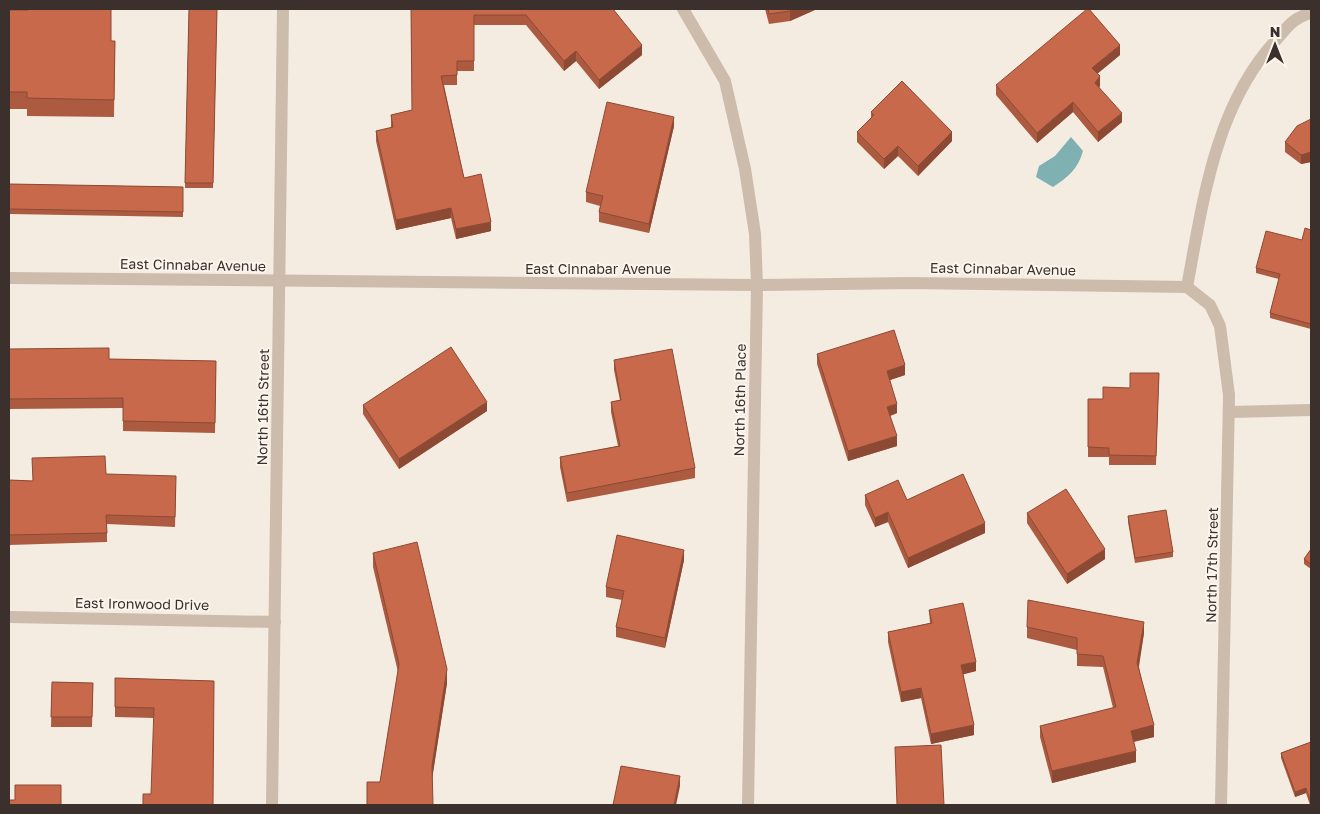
<svg xmlns="http://www.w3.org/2000/svg" width="1320" height="814" font-family="'Golos Text',sans-serif">
<style>
.water{fill:#7fb0b2}
.lines{fill:none;stroke-linecap:round;stroke-linejoin:round}
.minor{stroke:#cdbbac;stroke-width:12}
.wall{fill:#ac5a40}
.shaded-wall{fill:#8c4a34}
.building{fill:#c8694b;stroke:#8c4a34}
.labels{text-anchor:middle;stroke-width:4;stroke-linejoin:round;paint-order:stroke}
.street-label{font-size:14px;fill:#3b302b;stroke:#fbf5ee}
</style>
<rect width="100%" height="100%" fill="#f4ebe1"/>
<!-- water -->
<path class="water" d="M1071,137l12,14c-5,18 -15,26 -30,36l-17,-10 3,-11 16,-10z"/>
<g class="lines">
<!-- minor -->
<g class="minor">
<polyline points="683,9 725,81 745,169 755,234 757,285 748,805"/>
<polyline points="9,278 757,285 911,283 1187,287 1210,305 1220,326 1229,395 1221,805"/>
<path d="M1187,287c16,-86 28,-181 89,-247 12,-14 17,-22 35,-27"/>
<polyline points="1230,412 1311,410"/>
<polyline points="9,617 275,622"/>
<polyline points="272,805 283,9"/>
</g>
</g>
<!-- wall -->
<g class="wall">
<polygon points="189,9 217,9 213,188 185,188"/>
<polygon points="411,9 613,9 642,55 599,89 576,61 564,71 526,25 474,25 474,71 457,71 457,85 444,85 464,178 491,231 456,239 451,218 396,230 376,141 376,131 391,128 391,115 412,110"/>
<polygon points="765,9 817,9 790,21 769,24"/>
<polygon points="9,10 28,10 111,41 115,41 114,117 27,116 27,109 9,109"/>
<polygon points="1120,55 1097,74 1100,86 1099,87 1122,122 1098,142 1073,112 1037,143 996,95 996,85"/>
<polygon points="871,112 952,141 918,176 898,156 884,169 857,142 857,132 871,118"/>
<polygon points="1311,119 1311,162 1301,164 1285,152 1285,142"/>
<polygon points="674,126 649,233 599,222 599,212 600,206 586,202 586,192"/>
<polygon points="9,184 183,187 183,217 9,214"/>
<polygon points="1311,230 1311,329 1270,318 1270,313 1279,279 1256,273 1256,268 1302,240"/>
<polygon points="9,349 109,359 216,361 215,433 123,431 123,408 9,409"/>
<polygon points="817,354 905,375 890,380 897,413 890,416 897,446 848,461 817,364"/>
<polygon points="614,360 695,468 695,478 567,502 560,467 560,457 618,446 611,412 611,402 620,400 614,370"/>
<polygon points="1159,373 1156,465 1109,465 1109,457 1088,457 1088,399 1103,399 1130,388"/>
<polygon points="363,405 487,411 399,469 363,414"/>
<polygon points="106,474 176,486 175,527 107,524 107,542 9,545 9,480 33,481"/>
<polygon points="865,495 907,500 985,533 908,568 888,522 875,527 865,505"/>
<polygon points="1027,513 1105,559 1067,584 1027,523"/>
<polygon points="1128,516 1173,552 1173,557 1135,563 1128,522"/>
<polygon points="1311,549 1311,569 1304,564 1304,559"/>
<polygon points="373,553 447,683 432,777 380,782 398,672 373,567"/>
<polygon points="684,560 665,648 616,637 616,627 622,600 606,597 606,587"/>
<polygon points="929,610 976,671 963,674 974,735 931,744 921,698 901,702 888,642 888,632 930,623"/>
<polygon points="1027,627 1144,633 1139,667 1154,737 1134,742 1136,762 1052,783 1040,737 1040,726 1113,708 1103,667 1077,666 1077,650 1027,638"/>
<polygon points="115,678 214,681 154,718 115,717"/>
<polygon points="52,682 93,683 92,727 51,727"/>
<polygon points="1311,742 1311,805 1310,805 1306,793 1295,797 1281,758 1281,753"/>
</g>
<!-- shaded-wall -->
<g class="shaded-wall">
<polygon points="795,9 817,9 790,21 790,11"/>
<polygon points="642,45 642,55 599,89 599,80"/>
<polygon points="1120,45 1120,55 1092,78 1092,68"/>
<polygon points="576,51 576,61 564,71 564,61"/>
<polygon points="1100,76 1100,86 1095,93 1095,83"/>
<polygon points="1073,102 1073,112 1037,143 1037,133"/>
<polygon points="1122,113 1122,122 1098,142 1098,132"/>
<polygon points="674,117 674,126 649,233 649,224"/>
<polygon points="952,132 952,141 918,176 918,166"/>
<polygon points="898,146 898,156 884,169 884,159"/>
<polygon points="1311,152 1311,162 1301,164 1301,155"/>
<polygon points="451,208 451,218 396,230 396,220"/>
<polygon points="491,222 491,231 456,239 456,229"/>
<polygon points="905,365 905,375 887,381 887,371"/>
<polygon points="487,402 487,411 399,469 399,459"/>
<polygon points="897,404 897,413 887,417 887,407"/>
<polygon points="897,436 897,446 848,461 848,451"/>
<polygon points="888,512 888,522 875,527 875,518"/>
<polygon points="985,523 985,533 908,568 908,558"/>
<polygon points="1105,549 1105,559 1067,584 1067,574"/>
<polygon points="684,550 684,560 665,648 665,638"/>
<polygon points="1144,622 1144,633 1137,674 1137,663"/>
<polygon points="976,662 976,671 961,675 961,665"/>
<polygon points="447,669 447,683 432,780 432,766"/>
<polygon points="921,688 921,698 901,702 901,692"/>
<polygon points="974,725 974,735 931,744 931,734"/>
<polygon points="1154,725 1154,737 1131,742 1131,731"/>
<polygon points="1136,751 1136,762 1052,783 1052,771"/>
<polygon points="680,776 680,786 676,805 674,805"/>
<polygon points="1306,788 1306,793 1295,797 1295,792"/>
</g>
<!-- building -->
<g class="building">
<polygon points="28,9 111,9 111,41 115,41 114,100 27,98 27,92 9,92 9,10 28,10"/>
<polygon points="189,9 217,9 213,183 185,183"/>
<polygon points="411,9 613,9 642,45 599,80 576,51 564,61 526,15 474,15 474,61 457,61 457,75 441,76 464,178 481,174 491,222 456,229 451,208 396,220 376,131 393,127 391,115 412,110"/>
<polygon points="768,9 795,9 790,11 769,14"/>
<polygon points="1087,9 1089,9 1120,45 1092,68 1100,76 1095,83 1122,113 1098,132 1073,102 1037,133 996,85"/>
<polygon points="902,81 952,132 918,166 898,146 884,159 857,132 874,115 871,112"/>
<polygon points="607,102 674,117 649,224 599,212 603,196 586,192"/>
<polygon points="1311,110 1311,152 1301,155 1285,142 1297,126 1311,119"/>
<polygon points="9,184 183,187 183,212 9,209"/>
<polygon points="1305,228 1311,230 1311,324 1270,313 1280,274 1256,268 1266,231 1302,240"/>
<polygon points="894,330 905,365 887,371 897,404 887,407 897,436 848,451 817,354"/>
<polygon points="451,347 487,402 399,459 363,405"/>
<polygon points="109,348 109,359 216,361 215,423 123,421 123,398 9,399 9,349"/>
<polygon points="672,349 695,468 567,493 560,457 620,446 611,402 621,400 614,360"/>
<polygon points="1130,373 1159,373 1156,456 1109,455 1109,448 1088,447 1088,399 1103,399 1103,387 1130,388"/>
<polygon points="105,456 106,474 176,476 175,517 106,515 107,533 9,535 9,480 33,481 32,458"/>
<polygon points="963,474 985,523 908,558 888,512 875,518 865,495 898,480 907,500"/>
<polygon points="1066,489 1105,549 1067,574 1027,513"/>
<polygon points="1166,510 1173,552 1135,558 1128,516"/>
<polygon points="617,535 684,550 665,638 616,627 624,591 606,587"/>
<polygon points="417,542 447,669 432,766 433,805 367,805 367,782 380,782 399,664 373,553"/>
<polygon points="1311,549 1311,564 1304,559"/>
<polygon points="1028,600 1144,622 1137,663 1154,725 1131,731 1136,751 1052,771 1040,726 1116,707 1103,656 1077,654 1077,638 1027,627"/>
<polygon points="963,603 976,662 961,665 974,725 931,734 921,688 901,692 888,632 932,623 929,610"/>
<polygon points="115,678 214,681 213,805 143,805 143,794 151,794 154,708 115,707"/>
<polygon points="52,682 93,683 92,717 51,717"/>
<polygon points="1311,742 1311,803 1306,788 1295,792 1281,753"/>
<polygon points="941,745 944,805 897,805 895,747"/>
<polygon points="621,766 680,776 674,805 613,805"/>
<polygon points="15,785 61,785 61,805 9,805 9,800 15,800"/>
</g>
<g class="labels">
<!-- street labels -->
<g class="street-label">
<text transform="translate(193 265) rotate(1)" y="5">East Cinnabar Avenue</text>
<text x="598" y="274">East Cinnabar Avenue</text>
<text transform="translate(1003 269) rotate(1)" y="5">East Cinnabar Avenue</text>
<text transform="translate(740 400) rotate(-89)" y="5">North 16th Place</text>
<text transform="translate(263 407) rotate(-89)" y="5">North 16th Street</text>
<text transform="translate(1212 565) rotate(-89)" y="5">North 17th Street</text>
<text transform="translate(142 604) rotate(1)" y="5">East Ironwood Drive</text>
</g>
</g>
<!-- border -->
<rect width="1320" height="814" fill="none" stroke="#3b302b" stroke-width="20"/>
<!-- north arrow -->
<g transform="translate(1275 45)" stroke="#fbf5ee" stroke-width="4" paint-order="stroke">
<path d="M0-4L9 19L0 12L-9 19Z" fill="#3b302b"/>
<text y="-8" font-size="14" font-weight="bold" text-anchor="middle" fill="#3b302b">N</text>
</g>
</svg>
